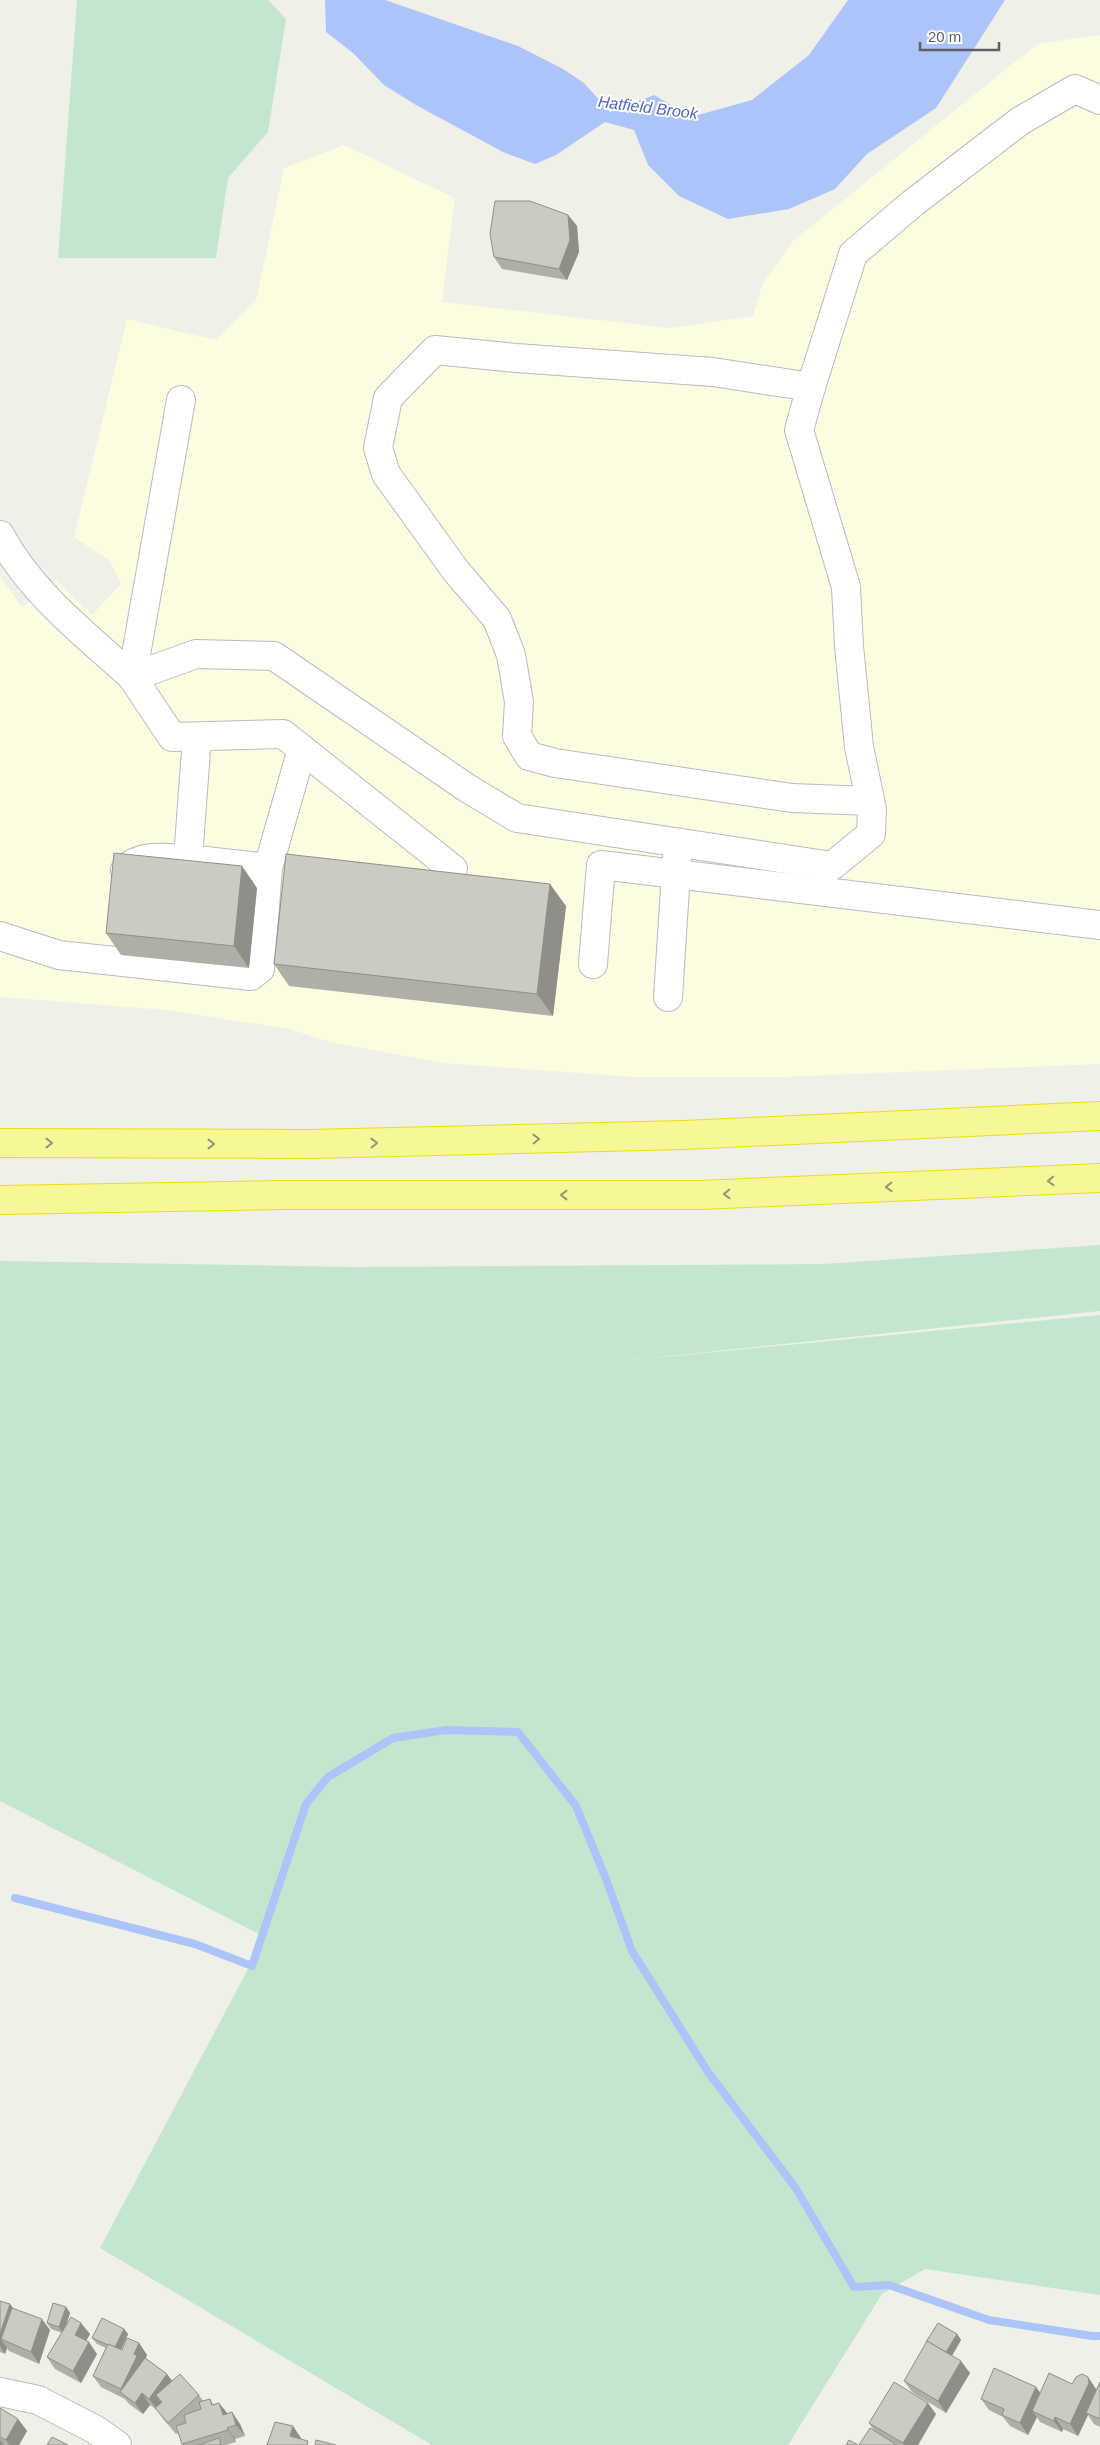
<svg xmlns="http://www.w3.org/2000/svg" width="1100" height="2445" font-family="Helvetica,sans-serif">
<style>
.commercial{fill:#fbfce0}
.green{fill:#c5e6ce}
.water{fill:#adc4fa}
.lines{fill:none;stroke-linecap:round;stroke-linejoin:round}
.stream{stroke:#adc4fa;stroke-width:8}
.minor-casing{stroke:#b9bac0;stroke-width:30}
.highway-casing{stroke:#eae00d;stroke-width:30}
.minor{stroke:#fff;stroke-width:28}
.highway{stroke:#f6f797;stroke-width:28}
.wall{fill:#afafa8}
.shaded-wall{fill:#8f8e88}
.building{fill:#cccbc3;stroke:#8f8e88}
.oneway{stroke:#949577}
.labels{text-anchor:middle;stroke-width:4;stroke-linejoin:round;paint-order:stroke}
.water-label{font-size:16px;font-style:italic;fill:#4f67be;stroke:#fff}
</style>
<rect width="100%" height="100%" fill="#eff0e7"/>
<!-- commercial -->
<polygon class="commercial" points="1097,35 1100,37 1100,1064 784,1077 632,1077 443,1063 330,1042 289,1029 166,1010 0,997 0,576 22,608 56,580 92,615 121,584 110,561 74,537 127,319 216,340 256,301 284,168 344,145 455,198 442,302 670,328 753,316 762,285 793,241 1037,44"/>
<!-- green -->
<g class="green">
<polygon points="77,0 268,0 286,19 268,132 228,178 216,258 58,258"/>
<polygon points="1100,1245 1100,1311 631,1360 1100,1315 1100,2295 925,2269 882,2294 788,2445 432,2445 100,2248 265,1937 0,1801 0,1261 353,1267 824,1264"/>
</g>
<!-- water -->
<polygon class="water" points="325,0 385,0 518,46 563,69 584,83 610,112 654,95 691,117 752,100 809,55 848,0 1005,0 936,108 867,154 835,189 789,209 728,219 679,196 648,165 634,130 605,122 556,155 535,164 503,152 416,105 384,85 353,53 326,32"/>
<g class="lines">
<!-- stream -->
<polyline class="stream" points="15,1898 195,1944 252,1966 306,1804 328,1777 393,1738 446,1730 518,1732 576,1806 606,1879 632,1951 708,2072 795,2187 854,2287 889,2285 989,2320 1092,2336 1100,2336"/>
<!-- minor casing -->
<g class="minor-casing">
<g id="minor">
<polyline points="811,387 853,254 913,203 1020,121 1075,89 1100,100"/>
<polyline points="181,400 132,677 172,737 283,734 453,869"/>
<path d="M0,535c31,58 85,99 132,142l64,-23 78,2 193,132 50,30 315,48 39,-32 1,-25 -13,-62 -10,-101 -3,-59 -47,-157 12,-43 -98,-15 -197,-14 -81,-8 -47,48 -10,50 8,26 70,97 41,48 14,36 8,47 -2,34 12,20 26,7 237,35 78,3"/>
<polyline points="197,737 188,859 268,868 302,749"/>
<path d="M125,870c15,-17 43,-12 63,-11"/>
<polyline points="0,936 59,955 251,976 260,969 268,868"/>
<polyline points="593,964 601,865 1100,925"/>
<polyline points="668,997 677,857"/>
<polyline points="0,2392 38,2400 96,2430 117,2445"/>
</g>
</g>
<!-- highway casing -->
<g class="highway-casing">
<g id="highway">
<polyline points="0,1143 310,1144 684,1135 1100,1116"/>
<polyline points="0,1200 281,1195 700,1195 1100,1178"/>
</g>
</g>
<!-- minor -->
<use href="#minor" class="minor"/>
<!-- highway -->
<use href="#highway" class="highway"/>
</g>
<!-- wall -->
<g class="wall">
<polygon points="568,215 577,226 579,252 567,280 502,269 494,257"/>
<polygon points="257,888 249,968 121,955 106,933"/>
<polygon points="566,906 553,1016 289,986 274,964"/>
<polygon points="0,2301 10,2304 14,2309 50,2330 39,2364 9,2351 7,2348 5,2354 0,2352"/>
<polygon points="66,2307 70,2313 66,2326 90,2334 86,2341 97,2354 81,2383 55,2369 47,2357 62,2333 51,2329 47,2323"/>
<polygon points="124,2329 128,2334 121,2350 139,2343 147,2355 146,2358 172,2381 199,2395 203,2401 210,2399 213,2404 240,2424 245,2436 235,2439 236,2442 226,2445 182,2445 178,2433 176,2434 164,2420 157,2410 150,2405 143,2414 129,2404 125,2399 101,2387 93,2376 106,2348 97,2344 92,2338"/>
<polygon points="957,2334 961,2340 952,2356 970,2373 946,2413 912,2392 904,2381"/>
<polygon points="1088,2377 1096,2390 1100,2382 1100,2427 1094,2424 1088,2415 1078,2436 1063,2429 1062,2432 1040,2422 1037,2417 1028,2435 1010,2426 1003,2417 989,2410 981,2399 1040,2393 1072,2384"/>
<polygon points="0,2408 18,2419 27,2431 19,2445 0,2445"/>
<polygon points="936,2414 918,2445 859,2445 875,2432 869,2423"/>
</g>
<!-- shaded-wall -->
<g class="shaded-wall">
<polygon points="568,215 577,226 579,252 567,280 559,269"/>
<polygon points="242,866 257,888 249,968 234,946"/>
<polygon points="550,884 566,906 553,1016 537,994"/>
<polygon points="10,2304 18,2316 1,2339 7,2348 5,2354 0,2346 0,2334"/>
<polygon points="66,2307 70,2313 63,2333 59,2327"/>
<polygon points="42,2319 50,2330 39,2364 31,2352"/>
<polygon points="81,2323 90,2334 83,2346 75,2335"/>
<polygon points="124,2329 128,2334 119,2354 114,2349"/>
<polygon points="957,2334 961,2340 950,2359 945,2354"/>
<polygon points="89,2342 97,2354 81,2383 73,2371"/>
<polygon points="139,2343 147,2355 126,2397 121,2389 134,2354"/>
<polygon points="961,2361 970,2373 946,2413 938,2401"/>
<polygon points="167,2374 176,2386 156,2395 162,2404 158,2410 149,2399"/>
<polygon points="1088,2377 1096,2389 1097,2395 1086,2413 1088,2415 1078,2436 1070,2424"/>
<polygon points="1036,2387 1045,2399 1032,2411 1037,2417 1028,2435 1020,2423"/>
<polygon points="142,2393 150,2405 143,2414 135,2403"/>
<polygon points="219,2403 228,2414 231,2427 223,2415"/>
<polygon points="928,2403 936,2414 918,2445 904,2445 903,2443"/>
<polygon points="232,2412 240,2424 245,2436 236,2425"/>
<polygon points="1055,2417 1063,2429 1062,2432 1054,2421"/>
<polygon points="18,2419 27,2431 19,2445 10,2445 6,2440"/>
<polygon points="293,2426 301,2438 299,2445 290,2436"/>
<polygon points="227,2428 235,2439 236,2442 228,2430"/>
<polygon points="0,2440 4,2445 0,2445"/>
</g>
<!-- building -->
<g class="building">
<polygon points="495,201 530,201 568,215 570,240 559,269 494,257 490,234"/>
<polygon points="114,853 242,866 234,946 106,933"/>
<polygon points="286,854 550,884 537,994 274,964"/>
<polygon points="0,2301 10,2304 0,2334"/>
<polygon points="53,2303 66,2307 59,2327 47,2323"/>
<polygon points="12,2308 42,2319 31,2352 1,2339"/>
<polygon points="71,2317 81,2323 75,2335 89,2342 73,2371 47,2357"/>
<polygon points="102,2318 124,2329 115,2347 108,2344 108,2345 92,2338"/>
<polygon points="938,2323 957,2334 946,2352 927,2341 926,2342"/>
<polygon points="127,2338 139,2343 134,2354 137,2356 121,2389 93,2376 108,2344 122,2350"/>
<polygon points="927,2341 961,2361 938,2401 904,2381"/>
<polygon points="145,2358 167,2374 149,2399 142,2393 135,2403 120,2392"/>
<polygon points="994,2368 1036,2387 1020,2423 1002,2415 1004,2409 981,2399"/>
<polygon points="1049,2373 1072,2384 1076,2377 1082,2374 1088,2377 1089,2383 1070,2424 1055,2417 1054,2421 1032,2411"/>
<polygon points="180,2374 199,2395 168,2423 155,2408 162,2402 156,2395"/>
<polygon points="894,2382 928,2403 903,2443 869,2423"/>
<polygon points="1100,2382 1100,2419 1086,2413"/>
<polygon points="210,2399 212,2405 219,2403 223,2415 232,2412 236,2425 227,2428 228,2430 182,2444 176,2426 186,2423 184,2415 201,2409 199,2402"/>
<polygon points="0,2408 18,2419 6,2440 0,2437"/>
<polygon points="275,2422 293,2426 290,2436 308,2441 307,2445 267,2445"/>
<polygon points="870,2428 897,2445 859,2445"/>
<polygon points="52,2437 68,2445 47,2445"/>
<polygon points="219,2438 221,2445 199,2445"/>
<polygon points="316,2440 336,2445 315,2445"/>
<polygon points="849,2440 858,2445 846,2445"/>
</g>
<!-- one-way arrows -->
<defs><path id="oneway-chevron" d="M-2-3.5L2.5 0L-2 3.5" fill="none" stroke-width="1.6" stroke-linecap="round" stroke-linejoin="round" transform="scale(1.25)"/></defs>
<g class="oneway">
<use href="#oneway-chevron" transform="translate(536 1139) rotate(-1)"/>
<use href="#oneway-chevron" transform="translate(49 1143)"/>
<use href="#oneway-chevron" transform="translate(374 1143) rotate(-1)"/>
<use href="#oneway-chevron" transform="translate(211 1144)"/>
<use href="#oneway-chevron" transform="translate(1051 1181) rotate(178)"/>
<use href="#oneway-chevron" transform="translate(889 1187) rotate(178)"/>
<use href="#oneway-chevron" transform="translate(727 1194) rotate(178)"/>
<use href="#oneway-chevron" transform="translate(564 1195) rotate(-180)"/>
</g>
<g class="labels">
<!-- water labels -->
<g class="water-label">
<text transform="translate(648 107) rotate(7)" y="6">Hatfield Brook</text>
</g>
</g>
<!-- scale -->
<path d="M920 42v8h79v-8" fill="none" stroke="#5f6066" stroke-width="2.5"/>
<text x="928" y="42" font-size="15" fill="#5f6066" stroke="#ffffff" stroke-width="4" paint-order="stroke">20 m</text>
</svg>
